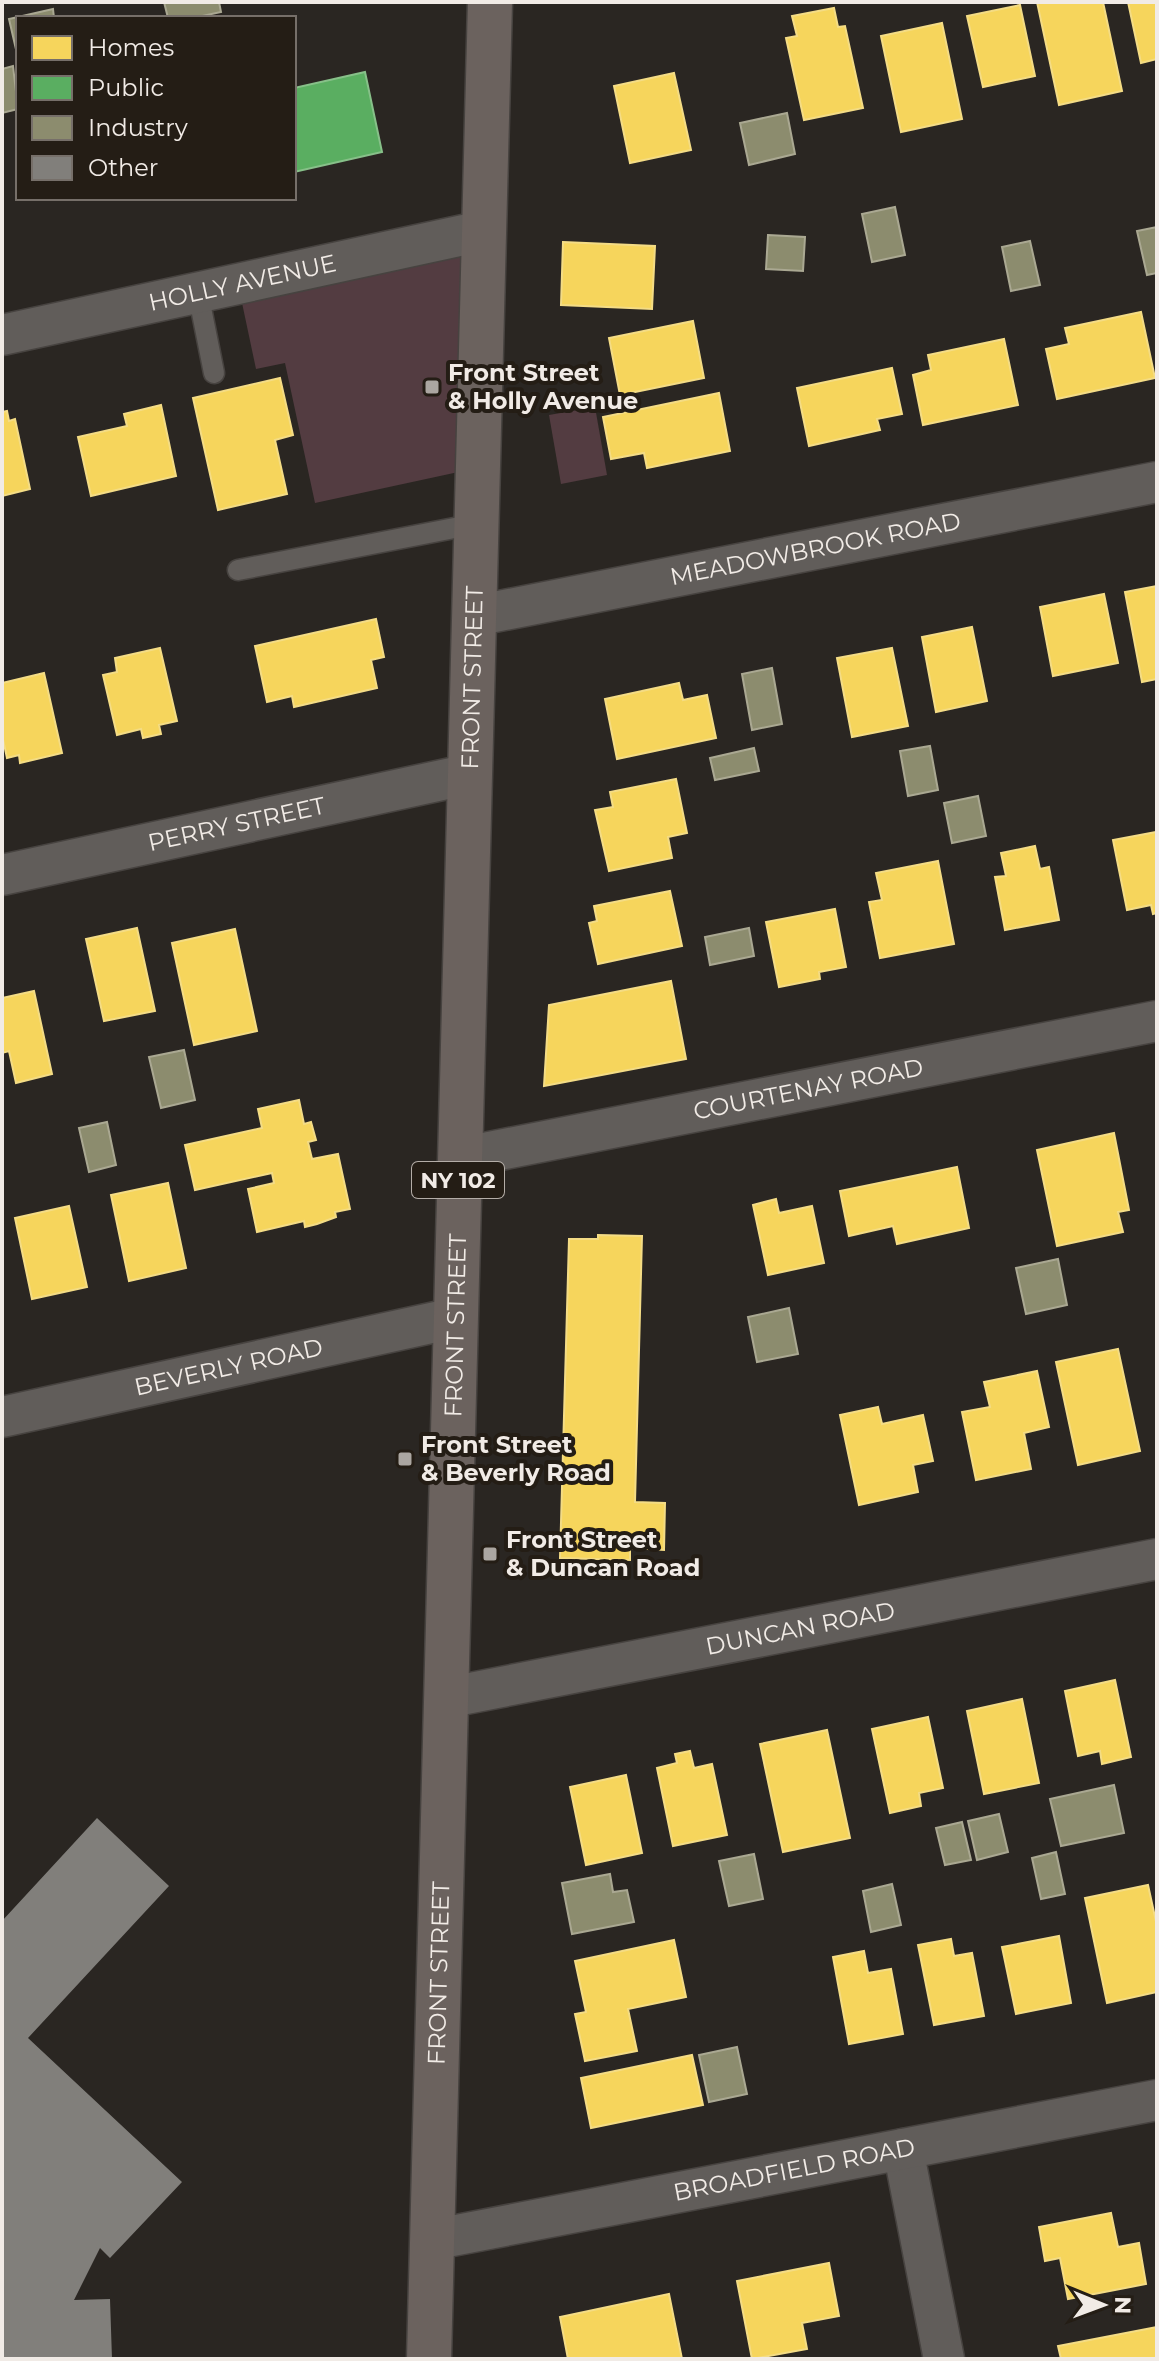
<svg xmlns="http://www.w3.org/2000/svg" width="1159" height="2361" font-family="Montserrat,sans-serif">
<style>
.green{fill:#533c41}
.homes{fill:#f6d55c;stroke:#f4dc85;stroke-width:2}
.public{fill:#5aae61;stroke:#87c089;stroke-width:2}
.industry{fill:#8c8c6e;stroke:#aaa892;stroke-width:2}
.building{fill:#817f7b}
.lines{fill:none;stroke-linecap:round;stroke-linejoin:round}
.lane-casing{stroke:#474340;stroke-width:23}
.street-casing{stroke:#474340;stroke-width:43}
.primary-casing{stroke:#474340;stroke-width:47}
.lane{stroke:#615d5a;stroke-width:20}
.street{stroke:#615d5a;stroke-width:40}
.primary{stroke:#6b625e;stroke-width:44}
.poi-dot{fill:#aba6a1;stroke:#241d15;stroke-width:3}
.labels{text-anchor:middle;stroke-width:8;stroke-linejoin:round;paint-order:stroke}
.shield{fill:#241d15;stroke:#b4ada7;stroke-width:2}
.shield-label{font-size:22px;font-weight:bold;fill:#f1ebe6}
.street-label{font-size:24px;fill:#f1ebe6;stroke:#241d15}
.poi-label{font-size:24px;font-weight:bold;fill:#f1ebe6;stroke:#241d15;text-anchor:start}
</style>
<rect width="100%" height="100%" fill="#2a2622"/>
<!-- green -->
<g class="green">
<polygon points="482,231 477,468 315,503 285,363 256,369 238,284"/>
<polygon points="595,407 607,475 561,484 549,415"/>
</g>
<!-- homes -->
<g class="homes">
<polygon points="1037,2 1103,2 1122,91 1059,105"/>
<polygon points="1128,2 1157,2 1157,59 1141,63"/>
<polygon points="1020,5 1035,76 983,87 967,16"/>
<polygon points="834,8 838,27 845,26 863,108 804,120 786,38 797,36 792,16"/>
<polygon points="942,23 962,119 901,132 881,36"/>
<polygon points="674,73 691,150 630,163 614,86"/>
<polygon points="563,242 655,246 652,309 561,305"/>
<polygon points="1141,312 1155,378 1057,399 1046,349 1069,344 1065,328"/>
<polygon points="693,321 704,378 620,395 609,338"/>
<polygon points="1004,339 1018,405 923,425 913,375 931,370 928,355"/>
<polygon points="892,368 902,414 877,419 880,430 809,446 797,388"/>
<polygon points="280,378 293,435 275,440 287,494 218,510 193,398"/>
<polygon points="719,393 730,451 647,468 644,453 611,459 603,417"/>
<polygon points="161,405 176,476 91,496 78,437 127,426 124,414"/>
<polygon points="7,411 9,421 15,419 30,489 2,496 2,412"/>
<polygon points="1157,586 1157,679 1142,682 1125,592"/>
<polygon points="1104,594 1118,663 1053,676 1040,607"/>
<polygon points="376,619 384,657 371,660 377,688 294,707 292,696 267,702 255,646"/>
<polygon points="972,627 987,701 936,712 922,637"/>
<polygon points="160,648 177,721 159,725 161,734 143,738 141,729 117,735 103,675 117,672 115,658"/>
<polygon points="892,648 908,726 852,737 837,658"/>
<polygon points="44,673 62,753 20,763 19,755 7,758 2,735 2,683"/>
<polygon points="679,683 683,700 707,695 716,738 617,759 605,699"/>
<polygon points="676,779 687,833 668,837 672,858 609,871 595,810 613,807 610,792"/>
<polygon points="1156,832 1157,913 1153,914 1151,905 1127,910 1113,840"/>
<polygon points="1035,846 1040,869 1049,867 1059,920 1005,930 995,877 1006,876 1001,853"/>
<polygon points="938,861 954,944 880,958 869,902 882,900 876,873"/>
<polygon points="670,891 682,946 598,964 589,923 597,921 594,906"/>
<polygon points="835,909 846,967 819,972 820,979 779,987 766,922"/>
<polygon points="137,928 155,1011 104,1021 86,939"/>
<polygon points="235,929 257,1031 194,1045 172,943"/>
<polygon points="671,981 686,1059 544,1086 549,1005"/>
<polygon points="34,991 52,1074 16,1083 9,1051 2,1053 2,998"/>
<polygon points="299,1100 304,1124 311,1122 316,1140 308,1142 312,1159 338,1154 350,1209 335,1212 336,1217 317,1224 305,1227 304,1221 257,1232 248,1189 274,1183 272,1173 195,1190 185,1145 262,1128 258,1109"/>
<polygon points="1114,1133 1129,1210 1118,1212 1123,1232 1057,1246 1037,1150"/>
<polygon points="957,1167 969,1228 897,1244 893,1226 849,1236 840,1191"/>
<polygon points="168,1183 186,1268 129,1281 111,1195"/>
<polygon points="776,1199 779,1213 812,1206 824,1263 768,1275 753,1205"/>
<polygon points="69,1206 87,1287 32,1299 15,1218"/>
<polygon points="598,1235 642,1236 635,1502 665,1503 664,1550 630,1548 630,1560 560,1558 569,1239 598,1239"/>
<polygon points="1118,1349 1140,1451 1078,1465 1056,1362"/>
<polygon points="1037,1371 1049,1427 1024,1433 1031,1469 976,1480 962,1412 990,1407 984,1382"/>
<polygon points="878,1407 882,1424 923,1415 933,1461 913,1465 918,1492 859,1505 840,1415"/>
<polygon points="1115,1680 1131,1757 1102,1764 1100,1751 1078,1756 1065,1691"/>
<polygon points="1022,1699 1039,1783 984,1794 967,1711"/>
<polygon points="928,1717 943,1788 919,1793 921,1806 890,1813 872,1729"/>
<polygon points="827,1730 850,1838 783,1852 760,1744"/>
<polygon points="690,1751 694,1768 712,1764 727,1835 673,1846 657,1768 677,1763 675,1754"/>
<polygon points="626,1775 642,1853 586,1865 570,1787"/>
<polygon points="1148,1885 1157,1926 1157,1992 1107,2003 1085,1898"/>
<polygon points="1059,1936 1071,2003 1016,2014 1002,1947"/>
<polygon points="951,1939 954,1956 972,1953 984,2016 934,2025 918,1945"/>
<polygon points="674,1940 686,1997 628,2009 637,2051 585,2061 575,2014 586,2012 575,1961"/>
<polygon points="864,1951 868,1973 891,1969 903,2034 849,2044 833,1957"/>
<polygon points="692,2055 703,2105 591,2128 581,2078"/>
<polygon points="1111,2213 1118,2247 1139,2243 1146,2284 1068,2299 1060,2258 1045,2261 1039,2227"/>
<polygon points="829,2263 839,2316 802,2323 807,2349 752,2359 737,2281"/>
<polygon points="669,2294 682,2359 568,2359 560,2317"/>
<polygon points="1157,2327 1157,2359 1061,2359 1058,2346"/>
</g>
<!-- public -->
<polygon class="public" points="365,72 382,152 294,172 294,88"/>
<!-- industry -->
<g class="industry">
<polygon points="164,2 219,2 221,12 193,18 168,18"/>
<polygon points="53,9 54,18 18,18 18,58 9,19"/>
<polygon points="13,66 18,109 2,113 2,69"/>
<polygon points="787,113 795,154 749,165 740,123"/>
<polygon points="895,207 905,255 872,262 862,214"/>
<polygon points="1157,227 1157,273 1147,275 1137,231"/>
<polygon points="768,235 805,237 803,271 766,269"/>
<polygon points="1030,241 1040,285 1011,291 1002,247"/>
<polygon points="772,668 782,724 752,730 742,674"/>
<polygon points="930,746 938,790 908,796 900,751"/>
<polygon points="754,748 759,771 715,780 710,758"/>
<polygon points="978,796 986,836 952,843 944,803"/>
<polygon points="749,928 754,956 710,965 705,937"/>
<polygon points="184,1050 195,1100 161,1108 149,1057"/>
<polygon points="107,1122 116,1165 89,1172 79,1128"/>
<polygon points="1058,1259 1067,1305 1026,1314 1016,1268"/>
<polygon points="789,1308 798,1354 757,1362 748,1317"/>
<polygon points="1114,1785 1124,1833 1061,1846 1050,1799"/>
<polygon points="999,1814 1008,1852 977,1860 968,1821"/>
<polygon points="962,1822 971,1860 945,1865 936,1828"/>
<polygon points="1056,1852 1065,1894 1041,1899 1032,1858"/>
<polygon points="754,1854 763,1899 729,1906 719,1861"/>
<polygon points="610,1874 613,1892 627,1890 634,1922 572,1934 562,1883"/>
<polygon points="892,1884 901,1925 871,1932 863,1891"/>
<polygon points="737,2047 747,2094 709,2102 699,2055"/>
</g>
<!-- building -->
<polygon class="building" points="97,1818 169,1886 28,2038 182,2182 110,2258 100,2248 74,2300 110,2299 112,2359 2,2359 2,1921"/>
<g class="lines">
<!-- lane casing -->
<g class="lane-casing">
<g id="lane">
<polyline points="198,293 214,373"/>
<polyline points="238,570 475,524"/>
</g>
</g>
<!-- street casing -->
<g class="street-casing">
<g id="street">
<path id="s1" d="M2,335l480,-104"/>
<path id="s2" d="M474,616l683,-134"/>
<path id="s3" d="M2,875l468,-101"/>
<path id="s4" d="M459,1158l698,-137"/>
<path id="s5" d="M2,1417l452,-99"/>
<path id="s6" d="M445,1698l712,-139"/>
<polyline points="903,2149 944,2359"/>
<path id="s7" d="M431,2240l726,-140"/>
</g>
</g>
<!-- primary casing -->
<g class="primary-casing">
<g id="primary">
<path id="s8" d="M429,2359l61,-2357"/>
</g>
</g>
<!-- lane -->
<use href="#lane" class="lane"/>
<!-- street -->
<use href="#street" class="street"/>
<!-- primary -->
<use href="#primary" class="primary"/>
</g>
<!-- markers -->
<g class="poi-dot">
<rect x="424" y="379" width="16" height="16" rx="4"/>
<rect x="397" y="1451" width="16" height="16" rx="4"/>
<rect x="482" y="1546" width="16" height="16" rx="4"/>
</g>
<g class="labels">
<!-- shield labels -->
<rect class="shield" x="412" y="1162" width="92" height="36" rx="6"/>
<g class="shield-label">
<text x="458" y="1188">NY 102</text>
</g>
<!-- street labels -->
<g class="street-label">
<text dy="8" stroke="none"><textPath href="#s1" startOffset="246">HOLLY AVENUE</textPath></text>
<text dy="8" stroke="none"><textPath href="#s2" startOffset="348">MEADOWBROOK ROAD</textPath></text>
<text dy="8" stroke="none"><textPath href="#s8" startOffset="1682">FRONT STREET</textPath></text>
<text dy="8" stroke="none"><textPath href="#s3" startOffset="240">PERRY STREET</textPath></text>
<text dy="8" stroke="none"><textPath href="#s4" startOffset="356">COURTENAY ROAD</textPath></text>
<text dy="8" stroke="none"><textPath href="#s8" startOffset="1034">FRONT STREET</textPath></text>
<text dy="8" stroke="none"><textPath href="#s5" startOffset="232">BEVERLY ROAD</textPath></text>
<text dy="8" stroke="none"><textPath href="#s6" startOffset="362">DUNCAN ROAD</textPath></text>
<text dy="8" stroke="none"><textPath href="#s8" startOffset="386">FRONT STREET</textPath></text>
<text dy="8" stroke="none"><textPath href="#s7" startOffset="370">BROADFIELD ROAD</textPath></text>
</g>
<!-- poi labels -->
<g class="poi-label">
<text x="448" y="381">Front Street<tspan x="448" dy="28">&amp; Holly Avenue</tspan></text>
<text x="421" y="1453">Front Street<tspan x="421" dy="28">&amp; Beverly Road</tspan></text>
<text x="506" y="1548">Front Street<tspan x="506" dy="28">&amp; Duncan Road</tspan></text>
</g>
</g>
<!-- border -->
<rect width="1159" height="2361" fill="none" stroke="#f1ebe6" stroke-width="8"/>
<!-- legend -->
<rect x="16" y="16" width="280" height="184" fill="#241d15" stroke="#766f69" stroke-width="2"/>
<rect x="32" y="36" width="40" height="24" fill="#f6d55c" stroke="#766f69" stroke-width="2"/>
<text x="88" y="56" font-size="24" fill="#f1ebe6">Homes</text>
<rect x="32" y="76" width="40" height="24" fill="#5aae61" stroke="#766f69" stroke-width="2"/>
<text x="88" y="96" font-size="24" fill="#f1ebe6">Public</text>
<rect x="32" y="116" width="40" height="24" fill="#8c8c6e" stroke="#766f69" stroke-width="2"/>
<text x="88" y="136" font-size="24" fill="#f1ebe6">Industry</text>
<rect x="32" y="156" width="40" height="24" fill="#817f7b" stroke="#766f69" stroke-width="2"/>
<text x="88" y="176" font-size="24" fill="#f1ebe6">Other</text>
<!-- north arrow -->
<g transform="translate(1103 2305) rotate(91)" stroke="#241d15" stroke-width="6" paint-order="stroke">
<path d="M0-6L14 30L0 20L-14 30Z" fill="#f1ebe6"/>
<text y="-12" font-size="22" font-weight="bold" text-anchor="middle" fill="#f1ebe6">N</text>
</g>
</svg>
